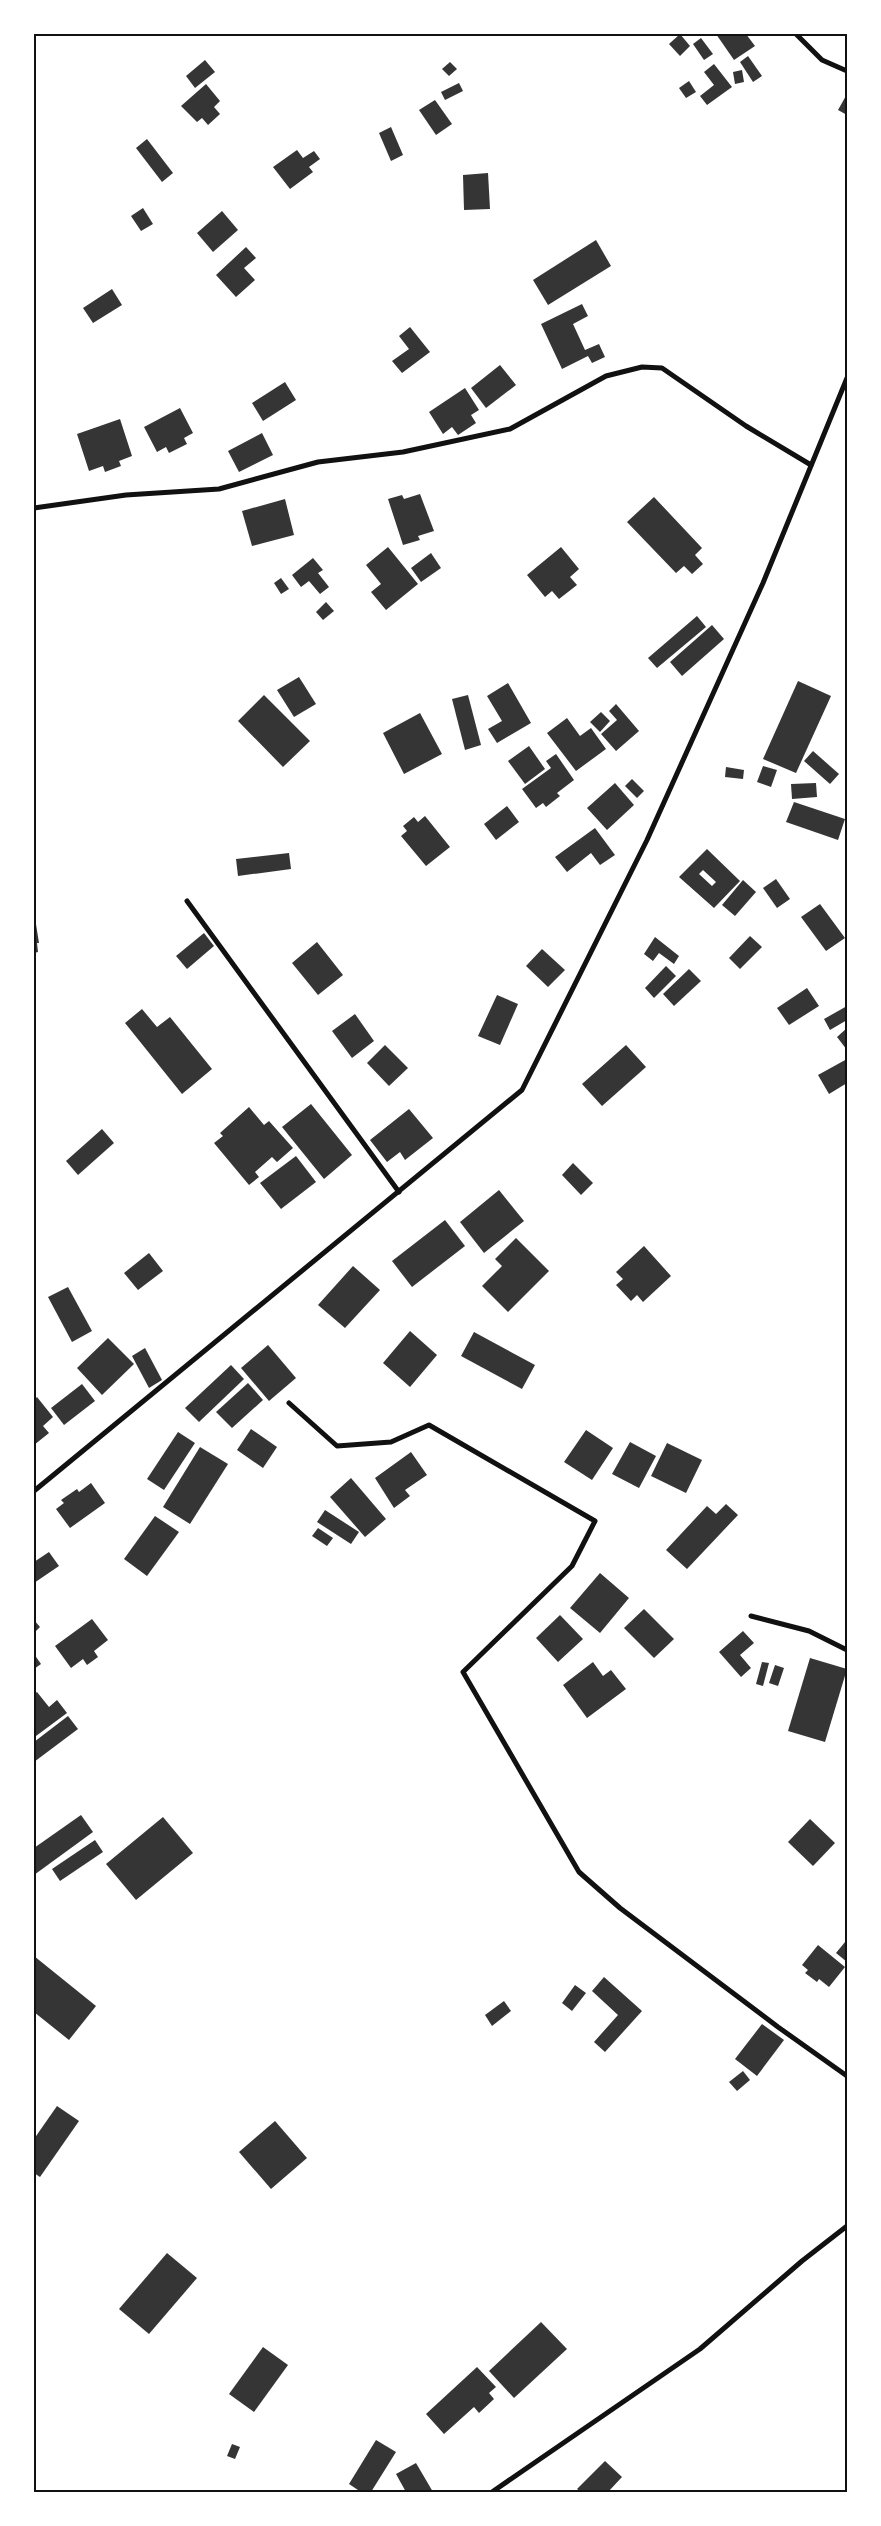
<svg xmlns="http://www.w3.org/2000/svg" width="881" height="2526" font-family="'Archivo Narrow',sans-serif">
<style>
.building{fill:#353535;fill-rule:evenodd}
.lines{fill:none;stroke-linecap:round;stroke-linejoin:round}
.minor{stroke:#111;stroke-width:5}
.neatline{fill:none;stroke:#111;stroke-width:2}
</style>
<rect width="100%" height="100%" fill="#fff"/>
<!-- building -->
<g class="building">
<polygon points="680,34 690,46 680,56 669,44"/>
<polygon points="716,34 746,34 755,46 734,60"/>
<polygon points="701,38 713,54 704,60 693,44"/>
<polygon points="748,56 762,76 753,82 740,62"/>
<polygon points="205,60 215,72 195,88 186,76"/>
<polygon points="450,62 457,69 449,76 442,69"/>
<polygon points="714,64 732,87 707,105 700,96 714,85 704,72"/>
<polygon points="742,70 744,82 735,84 733,72"/>
<polygon points="689,81 696,92 686,98 679,88"/>
<polygon points="459,83 463,91 445,100 441,92"/>
<polygon points="206,84 220,101 214,107 220,114 208,125 202,118 197,122 181,106"/>
<polygon points="847,94 847,115 838,110"/>
<polygon points="435,100 452,124 436,135 419,110"/>
<polygon points="391,127 403,155 391,161 379,133"/>
<polygon points="147,139 173,173 162,182 136,148"/>
<polygon points="297,150 303,158 314,151 320,159 309,167 313,172 290,189 273,167"/>
<polygon points="488,173 490,209 464,210 463,175"/>
<polygon points="143,208 153,224 141,231 131,216"/>
<polygon points="222,211 238,230 213,252 197,233"/>
<polygon points="596,240 611,266 548,305 533,280"/>
<polygon points="246,247 256,258 244,268 255,280 236,297 216,275"/>
<polygon points="112,289 122,305 93,323 83,308"/>
<polygon points="582,304 588,316 573,324 585,350 599,344 605,357 592,363 588,356 562,369 541,324"/>
<polygon points="410,327 430,352 402,373 392,361 409,349 399,336"/>
<polygon points="500,365 516,385 486,408 471,388"/>
<polygon points="285,382 296,400 263,421 252,403"/>
<polygon points="465,388 479,410 471,415 476,423 458,435 452,427 443,434 429,412"/>
<polygon points="180,408 193,433 184,438 187,444 169,453 166,447 157,452 144,427"/>
<polygon points="120,419 132,456 119,461 121,466 105,472 103,466 89,471 77,434"/>
<polygon points="262,433 273,455 239,472 228,451"/>
<polygon points="420,494 434,531 418,536 420,540 403,545 388,499 402,495 404,499"/>
<polygon points="654,497 702,548 695,555 703,564 692,574 684,566 676,573 627,522"/>
<polygon points="285,499 294,535 252,546 242,511"/>
<polygon points="388,547 418,584 386,610 371,592 381,584 366,565"/>
<polygon points="561,547 579,569 570,577 577,585 559,599 552,591 545,597 527,575"/>
<polygon points="431,553 441,568 421,582 411,568"/>
<polygon points="313,558 323,570 318,573 329,587 320,594 309,581 301,587 292,575"/>
<polygon points="281,578 289,589 281,594 274,583"/>
<polygon points="326,602 334,611 323,620 316,612"/>
<polygon points="697,616 706,627 657,668 648,658"/>
<polygon points="712,625 724,639 682,676 670,662"/>
<polygon points="299,677 316,704 294,717 277,690"/>
<polygon points="798,681 831,696 796,773 763,759"/>
<polygon points="508,683 531,723 497,743 488,729 502,721 487,696"/>
<polygon points="264,695 310,741 283,767 238,721"/>
<polygon points="468,695 481,745 465,750 452,699"/>
<polygon points="616,704 639,731 616,751 601,734 617,720 609,711"/>
<polygon points="601,712 610,721 600,732 590,722"/>
<polygon points="420,713 442,754 404,774 383,733"/>
<polygon points="567,718 580,736 591,728 606,749 576,771 547,733"/>
<polygon points="529,746 545,769 525,784 508,761"/>
<polygon points="813,751 839,774 830,784 804,761"/>
<polygon points="556,754 574,780 557,793 560,796 546,807 543,803 536,808 522,789 551,768 546,761"/>
<polygon points="763,766 777,770 771,787 757,782"/>
<polygon points="726,767 744,770 743,779 725,777"/>
<polygon points="632,779 644,791 637,798 625,786"/>
<polygon points="615,783 634,805 607,830 587,808"/>
<polygon points="816,783 817,797 792,799 791,784"/>
<polygon points="794,802 845,819 838,840 786,822"/>
<polygon points="507,806 519,822 496,840 484,824"/>
<polygon points="425,816 450,847 426,866 401,836 407,831 403,826 414,817 418,822"/>
<polygon points="595,828 615,855 600,865 591,853 567,872 555,857"/>
<path d="M707,849l33,32 -26,27 -35,-31zM703,870l13,12 -4,4 -13,-12z"/>
<polygon points="289,853 291,869 238,876 236,859"/>
<polygon points="776,879 790,899 777,908 763,888"/>
<polygon points="743,880 756,892 735,916 722,905"/>
<polygon points="820,904 845,938 826,951 801,917"/>
<polygon points="35,918 39,943 37,943 38,952 34,953"/>
<polygon points="204,933 214,946 187,969 176,956"/>
<polygon points="750,936 762,947 740,969 729,958"/>
<polygon points="655,937 679,956 674,964 659,953 653,961 644,954"/>
<polygon points="317,942 343,975 318,995 292,963"/>
<polygon points="542,949 565,970 548,987 526,966"/>
<polygon points="666,966 676,976 654,998 645,988"/>
<polygon points="689,969 701,981 674,1006 663,994"/>
<polygon points="807,988 819,1006 789,1025 777,1008"/>
<polygon points="497,995 518,1004 500,1045 478,1036"/>
<polygon points="847,1006 847,1020 830,1030 824,1019"/>
<polygon points="142,1009 157,1027 170,1017 212,1069 182,1094 125,1023"/>
<polygon points="355,1014 374,1041 352,1058 332,1031"/>
<polygon points="847,1028 847,1050 837,1037"/>
<polygon points="385,1045 408,1068 389,1086 367,1063"/>
<polygon points="626,1045 646,1067 602,1106 582,1084"/>
<polygon points="847,1059 847,1083 829,1094 818,1075"/>
<polygon points="311,1104 352,1155 324,1179 282,1127"/>
<polygon points="249,1107 264,1125 269,1121 293,1148 277,1162 272,1157 255,1172 259,1177 249,1185 214,1143 223,1136 220,1133"/>
<polygon points="409,1109 433,1138 405,1160 400,1152 387,1162 370,1140"/>
<polygon points="102,1129 114,1143 78,1175 66,1161"/>
<polygon points="296,1156 316,1182 281,1209 260,1183"/>
<polygon points="573,1163 593,1183 581,1195 562,1175"/>
<polygon points="499,1190 524,1221 484,1253 460,1222"/>
<polygon points="445,1220 465,1246 412,1287 392,1261"/>
<polygon points="516,1238 549,1271 508,1312 482,1286 502,1266 495,1259"/>
<polygon points="644,1246 671,1276 643,1302 637,1295 631,1301 616,1285 623,1279 616,1272"/>
<polygon points="149,1253 163,1271 138,1290 124,1273"/>
<polygon points="353,1266 380,1290 345,1328 318,1305"/>
<polygon points="68,1287 92,1331 72,1342 48,1297"/>
<polygon points="410,1331 437,1355 410,1387 383,1363"/>
<polygon points="474,1332 535,1365 522,1389 461,1356"/>
<polygon points="108,1338 134,1364 102,1395 77,1368"/>
<polygon points="268,1345 296,1378 269,1401 241,1368"/>
<polygon points="145,1348 162,1380 149,1388 132,1356"/>
<polygon points="231,1365 244,1379 199,1422 185,1408"/>
<polygon points="248,1383 263,1400 232,1428 216,1412"/>
<polygon points="82,1384 95,1401 64,1425 51,1408"/>
<polygon points="37,1397 53,1417 43,1426 49,1433 34,1445 34,1400"/>
<polygon points="251,1429 277,1447 263,1468 237,1450"/>
<polygon points="586,1430 613,1448 592,1480 564,1462"/>
<polygon points="178,1432 195,1443 164,1490 147,1479"/>
<polygon points="630,1442 656,1456 639,1488 612,1474"/>
<polygon points="667,1443 702,1460 686,1493 651,1476"/>
<polygon points="200,1447 228,1464 190,1524 163,1507"/>
<polygon points="411,1452 427,1475 405,1490 410,1496 394,1508 375,1478"/>
<polygon points="351,1478 386,1519 365,1537 330,1497"/>
<polygon points="91,1483 105,1503 70,1528 56,1509 64,1503 61,1500 77,1489 79,1492"/>
<polygon points="726,1504 738,1515 687,1569 666,1550 707,1506 716,1514"/>
<polygon points="325,1510 359,1532 351,1544 317,1522"/>
<polygon points="155,1516 179,1532 147,1576 124,1559"/>
<polygon points="318,1528 333,1538 327,1546 312,1536"/>
<polygon points="49,1552 59,1566 34,1583 34,1562"/>
<polygon points="600,1573 629,1598 600,1633 570,1608"/>
<polygon points="644,1609 674,1639 654,1658 624,1628"/>
<polygon points="560,1615 583,1639 558,1662 536,1638"/>
<polygon points="92,1619 108,1640 94,1651 98,1657 87,1665 83,1659 71,1668 55,1646"/>
<polygon points="34,1620 40,1627 34,1633"/>
<polygon points="743,1631 754,1643 740,1655 751,1668 741,1677 719,1652"/>
<polygon points="34,1654 41,1664 34,1669"/>
<polygon points="810,1658 847,1669 825,1742 788,1731"/>
<polygon points="593,1662 603,1676 611,1670 626,1689 587,1718 563,1685"/>
<polygon points="762,1662 769,1663 763,1686 756,1684"/>
<polygon points="775,1665 784,1668 778,1686 769,1683"/>
<polygon points="37,1692 49,1707 57,1700 67,1713 36,1736 34,1733 34,1694"/>
<polygon points="68,1716 78,1729 34,1762 34,1742"/>
<polygon points="81,1815 93,1832 34,1875 34,1848"/>
<polygon points="163,1817 193,1853 136,1900 106,1864"/>
<polygon points="810,1819 835,1843 813,1866 788,1842"/>
<polygon points="95,1840 103,1852 60,1881 52,1869"/>
<polygon points="845,1942 847,1944 847,1962 836,1953"/>
<polygon points="818,1945 845,1967 829,1987 819,1979 817,1982 805,1973 808,1970 802,1965"/>
<polygon points="34,1956 96,2006 69,2040 34,2012"/>
<polygon points="604,1977 642,2011 605,2052 594,2042 618,2015 592,1991"/>
<polygon points="575,1985 586,1993 572,2011 562,2003"/>
<polygon points="504,2001 511,2011 492,2026 485,2015"/>
<polygon points="762,2024 784,2040 757,2076 735,2059"/>
<polygon points="743,2071 750,2080 737,2091 729,2082"/>
<polygon points="57,2106 79,2121 40,2177 34,2173 34,2139"/>
<polygon points="275,2121 307,2158 271,2189 239,2152"/>
<polygon points="167,2253 197,2278 149,2334 119,2309"/>
<polygon points="541,2322 567,2349 514,2398 489,2371"/>
<polygon points="263,2347 288,2365 254,2412 229,2394"/>
<polygon points="477,2367 496,2387 489,2393 494,2399 479,2413 474,2407 444,2434 426,2414"/>
<polygon points="376,2440 396,2452 371,2492 361,2492 349,2484"/>
<polygon points="232,2444 240,2447 235,2459 227,2456"/>
<polygon points="605,2461 622,2477 608,2492 581,2492 577,2489"/>
<polygon points="416,2463 433,2492 406,2492 396,2474"/>
</g>
<g class="lines">
<!-- minor -->
<g class="minor">
<polyline points="796,34 822,60 847,71"/>
<polyline points="34,508 126,495 219,489 318,462 403,452 510,429 606,376 642,367 662,368 746,426 811,465"/>
<polyline points="187,901 399,1192"/>
<polyline points="289,1403 337,1446 391,1442 429,1425 595,1521 572,1566 463,1672 579,1872 620,1908 778,2027 847,2076"/>
<polyline points="34,1491 522,1090 647,840 763,583 847,378"/>
<polyline points="751,1616 809,1631 847,1650"/>
<polyline points="492,2492 700,2349 802,2261 847,2226"/>
</g>
</g>
<!-- border -->
<rect width="881" height="2526" fill="none" stroke="#ffffff" stroke-width="70"/>
<rect x="35" y="35" width="811" height="2456" class="neatline"/>
</svg>
